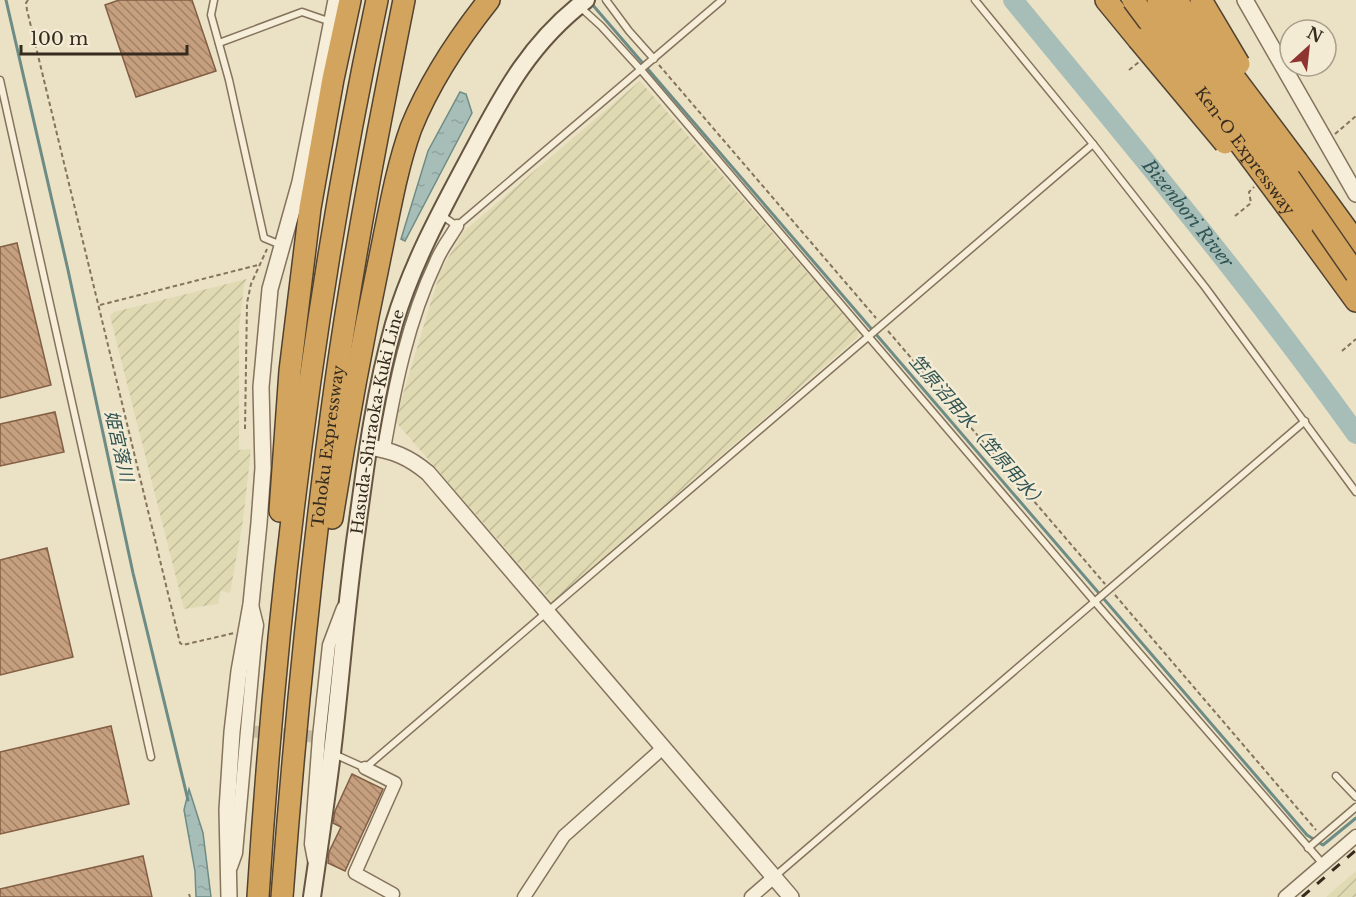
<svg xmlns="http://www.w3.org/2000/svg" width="1356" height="897" font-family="'Libre Baskerville','Noto Sans JP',serif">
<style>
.farmland{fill:url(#farmland-furrows)}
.water{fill:url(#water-ripples);stroke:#6e8c86;stroke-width:1.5}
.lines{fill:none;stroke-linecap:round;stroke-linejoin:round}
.stream{stroke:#6e8c86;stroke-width:3}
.river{stroke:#a7beb8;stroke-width:20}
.building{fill:url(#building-back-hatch);stroke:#825f44;stroke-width:1.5}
.minor-tunnel{stroke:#c7bda4;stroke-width:12;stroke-dasharray:12 6;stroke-linecap:butt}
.service-casing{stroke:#84735d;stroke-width:9}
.minor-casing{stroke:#84735d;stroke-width:15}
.tertiary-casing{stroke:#84735d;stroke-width:18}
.secondary-casing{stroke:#665540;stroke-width:20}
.motorway-casing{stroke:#524230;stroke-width:24}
.path{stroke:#84735d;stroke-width:2;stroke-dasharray:4.5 3;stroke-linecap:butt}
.service{stroke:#f6eed8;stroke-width:6}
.minor{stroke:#f6eed8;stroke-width:12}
.tertiary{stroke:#f6eed8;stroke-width:15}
.secondary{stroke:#f6eed8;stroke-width:16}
.motorway{stroke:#d3a45d;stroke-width:21}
.rail{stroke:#362b1f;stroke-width:3;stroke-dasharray:10 10;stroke-linecap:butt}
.motorway-bridge-casing{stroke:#524230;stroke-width:24;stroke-linecap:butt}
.motorway-bridge{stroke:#d3a45d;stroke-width:21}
.labels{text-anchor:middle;stroke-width:5;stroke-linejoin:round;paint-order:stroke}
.street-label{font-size:16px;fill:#362b1f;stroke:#f3ebd4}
.water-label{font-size:18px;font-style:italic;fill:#305453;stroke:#f3ebd4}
</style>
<defs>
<pattern id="farmland-furrows" width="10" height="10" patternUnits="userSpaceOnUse" patternTransform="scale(1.5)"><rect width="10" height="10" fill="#e0dab3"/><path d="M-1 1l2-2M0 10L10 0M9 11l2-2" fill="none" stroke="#c1bb9a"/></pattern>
<pattern id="water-ripples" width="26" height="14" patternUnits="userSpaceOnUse" patternTransform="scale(1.5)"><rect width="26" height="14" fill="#a7beb8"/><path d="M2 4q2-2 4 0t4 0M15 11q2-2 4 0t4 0" fill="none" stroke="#90a39e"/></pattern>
<pattern id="building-back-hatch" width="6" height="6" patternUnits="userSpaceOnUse" patternTransform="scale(1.5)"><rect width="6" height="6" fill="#c69f7e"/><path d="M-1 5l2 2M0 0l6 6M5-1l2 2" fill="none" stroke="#a28267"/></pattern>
</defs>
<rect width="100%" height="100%" fill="#ebe1c5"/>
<!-- farmland -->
<g class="farmland">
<polygon points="640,81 859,332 858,337 552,602 395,421 440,272 463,232"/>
<polygon points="247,279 244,285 239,328 239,450 251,449 243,520 230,593 221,591 218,604 184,609 110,316 114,312"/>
<polygon points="1356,871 1356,897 1326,897"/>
</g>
<!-- water -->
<g class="water">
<polygon points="460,92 466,94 472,113 405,241 401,239 428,151"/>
<polygon points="189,789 203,833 211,897 196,897 195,871 184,810"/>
</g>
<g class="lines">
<!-- stream -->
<g class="stream">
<polyline points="6,0 68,270 133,573 188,800"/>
<polyline points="591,3 1307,835 1323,845 1356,818"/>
</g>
<!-- river -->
<path class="river" id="s1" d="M1013,0c117,142 236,284 343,434"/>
</g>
<!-- building -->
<g class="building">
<polygon points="119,0 192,0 216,71 136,97 105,5"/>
<polygon points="17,243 51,385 0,398 0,247"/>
<polygon points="55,412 64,452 0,466 0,424"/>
<polygon points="47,548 73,657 0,675 0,560"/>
<polygon points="111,726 129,804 0,834 0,752"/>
<polygon points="352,774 383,789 345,871 328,863 329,852 341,827 333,823 335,811"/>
<polygon points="143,856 152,897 0,897 0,889"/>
</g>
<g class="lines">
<!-- minor-tunnel -->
<polyline class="minor-tunnel" points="247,731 319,737"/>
<!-- service casing -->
<g class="service-casing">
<g id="service">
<polyline points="214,0 211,15 229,80 264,238 281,245"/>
<polyline points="606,0 629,31 654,59"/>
<polyline points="975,0 1093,144 1205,287 1356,492"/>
<polyline points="579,6 601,26 641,70 1095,602 1323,864"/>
<polyline points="219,43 302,12 331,22"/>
<polyline points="0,80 151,757"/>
<polyline points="441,215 457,226 722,0"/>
<polyline points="334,754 365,768 1093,144"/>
<polyline points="1336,776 1356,797"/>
<polyline points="1308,848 1356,807"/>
<polyline points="774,877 1305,421"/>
</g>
</g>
<!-- minor casing -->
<g class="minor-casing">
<g id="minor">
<path d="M384,449c11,-64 24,-128 52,-187 5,-13 14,-24 21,-36"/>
<polyline points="365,768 395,783 355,873 393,894"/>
<polyline points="314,860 311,844 319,737 329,645 343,608"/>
<polyline points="231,867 236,853 255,641 257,625 252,605"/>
<polyline points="524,897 564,836 664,747"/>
<polyline points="751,897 774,877"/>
<polyline points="1285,897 1356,836"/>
</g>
</g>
<!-- tertiary casing -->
<g class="tertiary-casing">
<g id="tertiary">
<polyline points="1245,0 1356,194"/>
<path d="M368,447c24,3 41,10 60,26l363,424"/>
<polyline points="229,897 227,810 232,732 239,671 251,604 259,523 263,468 261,387 270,289 300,182 336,0"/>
</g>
</g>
<!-- secondary casing -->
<g class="secondary-casing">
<g id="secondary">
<path id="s2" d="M312,897c7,-48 14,-96 20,-144 9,-75 14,-150 25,-225 9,-68 18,-137 37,-204 18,-61 50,-119 80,-175 31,-59 58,-108 112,-149"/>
</g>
</g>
<!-- motorway casing -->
<g class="motorway-casing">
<g id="motorway">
<polyline points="1106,0 1138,39"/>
<polyline points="1297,161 1356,242"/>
<polyline points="1302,227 1356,301"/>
<polyline points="280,511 290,371 310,208 333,79 350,0"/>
<path d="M332,518c14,-88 30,-175 48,-261 9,-43 16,-87 31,-129 19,-47 47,-89 78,-128"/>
<path d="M258,897c19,-301 56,-602 119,-897"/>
<path id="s3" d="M282,897c13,-172 30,-345 54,-516 18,-128 43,-255 68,-381"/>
</g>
</g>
<!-- path -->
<g class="path">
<polyline points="28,0 26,3 27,10 180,643 183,645 234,633"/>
<polyline points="659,65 876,318"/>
<polyline points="1129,70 1139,62"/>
<polyline points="1335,134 1356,116"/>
<polyline points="1235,216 1251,203 1249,192 1254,187"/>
<polyline points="100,305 258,265"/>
<polyline points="888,331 1105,584"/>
<polyline points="1342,351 1356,339"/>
<polyline points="245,429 247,303 251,284 267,249"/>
<polyline points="1115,595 1316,830"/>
<polyline points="189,894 190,897"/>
</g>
<!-- service -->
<use href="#service" class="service"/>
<!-- minor -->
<use href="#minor" class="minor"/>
<!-- tertiary -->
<use href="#tertiary" class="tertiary"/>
<!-- secondary -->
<use href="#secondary" class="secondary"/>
<!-- motorway -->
<use href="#motorway" class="motorway"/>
<!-- rail -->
<polyline class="rail" points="1302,897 1356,850"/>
<!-- motorway-bridge casing -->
<g class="motorway-bridge-casing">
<g id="motorway-bridge">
<path id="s4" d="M1133,0l169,227"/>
<polyline points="1158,0 1268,147 1356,274"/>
<polyline points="1176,0 1297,161"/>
<polyline points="1201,0 1239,64"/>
<polyline points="1138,39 1225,143"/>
</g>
</g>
<!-- motorway-bridge -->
<use href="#motorway-bridge" class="motorway-bridge"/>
</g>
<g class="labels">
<!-- street labels -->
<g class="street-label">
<text dy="6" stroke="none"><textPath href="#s4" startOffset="188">Ken-O Expressway</textPath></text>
<text dy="6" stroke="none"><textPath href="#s2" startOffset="480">Hasuda-Shiraoka-Kuki Line</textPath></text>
<text dy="6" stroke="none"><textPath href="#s3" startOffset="453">Tohoku Expressway</textPath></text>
</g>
<!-- water labels -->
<g class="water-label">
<text dy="6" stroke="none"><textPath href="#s1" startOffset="276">Bizenbori River</textPath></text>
<text transform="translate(978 432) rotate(49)" y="6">笠原沼用水（笠原用水）</text>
<text transform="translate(119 446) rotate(77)" y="6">姫宮落川</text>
</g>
</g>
<!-- north arrow -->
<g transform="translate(1308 48) rotate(27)"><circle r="28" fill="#f3ebd4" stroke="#a79e8c" stroke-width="1.5"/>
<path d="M0-4.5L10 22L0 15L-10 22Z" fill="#8f3531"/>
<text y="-9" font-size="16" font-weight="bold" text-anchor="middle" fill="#362b1f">N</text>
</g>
<!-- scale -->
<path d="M21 45v9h166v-9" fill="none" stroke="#362b1f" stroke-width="3"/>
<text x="30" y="45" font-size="18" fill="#362b1f" stroke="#f3ebd4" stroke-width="4.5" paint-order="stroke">100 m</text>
</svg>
